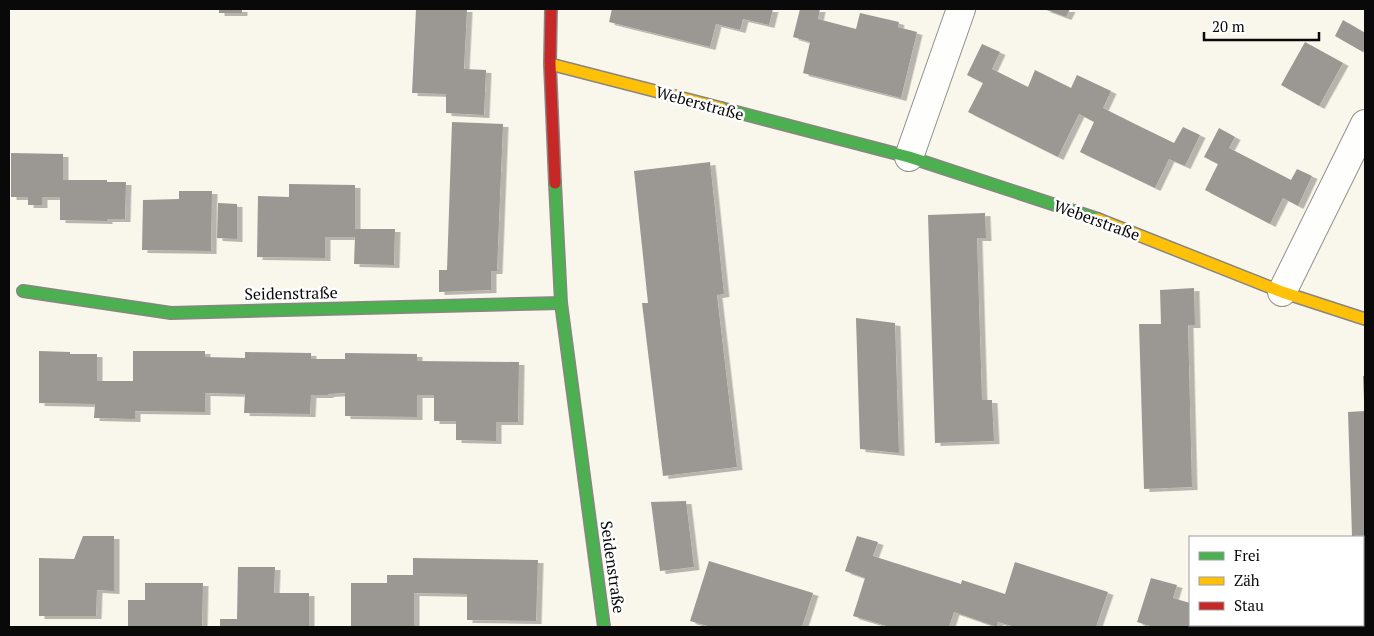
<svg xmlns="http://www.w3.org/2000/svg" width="1374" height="636" font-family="'PT Serif',serif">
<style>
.building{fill:#9b9893;filter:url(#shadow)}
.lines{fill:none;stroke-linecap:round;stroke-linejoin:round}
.street-casing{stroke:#91908b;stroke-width:30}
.fast-casing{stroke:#888682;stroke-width:14}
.slow-casing{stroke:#888682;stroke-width:14}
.jam-casing{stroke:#888682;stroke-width:14}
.street{stroke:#fefefc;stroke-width:28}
.fast{stroke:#4caf50;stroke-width:11}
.slow{stroke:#ffc107;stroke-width:11}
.jam{stroke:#c62828;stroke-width:11}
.labels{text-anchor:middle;stroke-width:5;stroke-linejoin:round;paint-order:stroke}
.street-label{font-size:16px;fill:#090909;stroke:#fff}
</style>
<defs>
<filter id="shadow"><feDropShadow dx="5.5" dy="3" stdDeviation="0" flood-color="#0004"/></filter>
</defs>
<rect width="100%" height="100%" fill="#f9f6ec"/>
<!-- building -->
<g class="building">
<rect x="219" y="9" width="23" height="4"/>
<polygon points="416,9 467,9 464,69 486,70 484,115 446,113 446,94 412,93"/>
<polygon points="612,9 773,9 769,25 743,19 740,30 716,24 710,47 609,22"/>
<polygon points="800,9 820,9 818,19 856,29 860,13 899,22 898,27 917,32 901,98 803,73 810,42 793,37"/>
<polygon points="1044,9 1070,9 1066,17"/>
<polygon points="1343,20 1365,33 1365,47 1363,52 1335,36"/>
<polygon points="1305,42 1343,63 1319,106 1281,85"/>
<polygon points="982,44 1000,52 992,69 1028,87 1035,70 1071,88 1077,75 1111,91 1103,108 1139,126 1174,143 1183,127 1200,135 1185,166 1169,159 1155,188 1080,152 1094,122 1079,114 1058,157 968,112 983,83 967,75"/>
<polygon points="452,122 503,124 497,271 491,271 491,290 439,292 439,270 447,270"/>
<polygon points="1219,128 1235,137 1229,148 1291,180 1297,169 1312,176 1298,206 1283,198 1270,224 1205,190 1218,164 1204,157"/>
<polygon points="11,153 63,154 63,180 107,180 107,182 126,182 125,219 107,219 107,221 60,220 60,197 42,197 42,205 28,205 28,197 11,197"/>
<polygon points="710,162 724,294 717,295 737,467 663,476 642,303 648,303 634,171"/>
<polygon points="289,184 355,185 355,229 395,229 394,265 354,264 355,237 325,237 325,258 257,257 258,196 289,197"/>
<polygon points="179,191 212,191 211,251 142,250 143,200 179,199"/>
<polygon points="218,203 237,204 237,239 217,238"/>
<polygon points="985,213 986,238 977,238 982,400 992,400 994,441 935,443 928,215"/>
<polygon points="1194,288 1195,325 1188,325 1192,487 1144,489 1139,324 1161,324 1160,290"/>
<polygon points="856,318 895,323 899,453 860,449"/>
<polygon points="39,351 70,352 70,354 97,354 97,381 133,381 133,351 205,351 205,357 245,358 245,352 311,353 311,359 345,359 345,353 417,354 417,361 519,362 518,422 496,422 496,441 456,440 456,421 434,421 434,395 417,395 417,417 345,416 345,393 328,394 328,395 311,395 310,414 244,413 245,394 205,393 205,412 135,411 135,419 94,418 95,404 39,403"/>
<polygon points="1363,376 1365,376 1365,401 1364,401"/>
<polygon points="1365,411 1365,535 1352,536 1348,412"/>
<polygon points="686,501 694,567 660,571 651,502"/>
<polygon points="83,536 114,536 114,591 97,590 96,616 39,616 39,558 74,559"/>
<polygon points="857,536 878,542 873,556 961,584 962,580 1005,594 1015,562 1108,592 1096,627 1015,627 998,622 997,627 954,612 949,627 890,627 853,616 865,578 845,571"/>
<polygon points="413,558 538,560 536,621 467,620 467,594 414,593 414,627 351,627 351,583 387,583 387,575 413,575"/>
<polygon points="709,561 813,593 802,627 711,627 690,621"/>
<polygon points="238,567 275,567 274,593 309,593 309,627 220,627 220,619 237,619"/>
<polygon points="1151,578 1177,585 1173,598 1190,603 1190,625 1286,625 1285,627 1153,627 1137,622"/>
<polygon points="145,583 203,583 202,627 128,627 128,600 145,600"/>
</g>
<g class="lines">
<!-- street casing -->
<g class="street-casing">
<g id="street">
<polyline points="909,157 961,9"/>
<polyline points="1282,292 1365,124"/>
</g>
</g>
<!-- fast casing -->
<g class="fast-casing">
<g id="fast">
<polyline points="721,108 909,157 1098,219"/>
<polyline points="555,183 561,303 604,627"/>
<polyline points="23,291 171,313 561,303"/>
</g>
</g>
<!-- slow casing -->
<g class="slow-casing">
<g id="slow">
<polyline points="550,64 721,108"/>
<polyline points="1098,219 1282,292 1365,319"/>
</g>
</g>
<!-- jam casing -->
<g class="jam-casing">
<polyline id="jam" points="551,9 550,64 555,183"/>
</g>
<!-- street -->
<use href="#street" class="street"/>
<!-- fast -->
<use href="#fast" class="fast"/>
<!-- slow -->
<use href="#slow" class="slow"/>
<!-- jam -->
<use href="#jam" class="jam"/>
</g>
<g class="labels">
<!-- street labels -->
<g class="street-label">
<text transform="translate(700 103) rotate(15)" y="6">Weberstraße</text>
<text transform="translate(1097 220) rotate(20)" y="6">Weberstraße</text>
<text transform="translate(291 293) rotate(-1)" y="6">Seidenstraße</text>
<text transform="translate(613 567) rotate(82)" y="6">Seidenstraße</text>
</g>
</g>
<!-- border -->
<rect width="1374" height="636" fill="none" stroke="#090909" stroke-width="20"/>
<!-- legend -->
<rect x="1189" y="536" width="175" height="90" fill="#ffffff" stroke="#9d9d9d"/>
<rect x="1199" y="552" width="25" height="8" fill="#4caf50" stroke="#9d9d9d"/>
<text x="1234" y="561" font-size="15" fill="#090909">Frei</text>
<rect x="1199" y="577" width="25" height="8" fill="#ffc107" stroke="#9d9d9d"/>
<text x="1234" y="586" font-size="15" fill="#090909">Zäh</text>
<rect x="1199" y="602" width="25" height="8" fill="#c62828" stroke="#9d9d9d"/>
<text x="1234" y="611" font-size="15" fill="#090909">Stau</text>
<!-- scale -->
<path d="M1204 32v8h115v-8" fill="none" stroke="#090909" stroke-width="2.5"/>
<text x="1212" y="32" font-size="15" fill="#090909" stroke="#ffffff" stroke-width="4" paint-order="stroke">20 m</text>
</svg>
